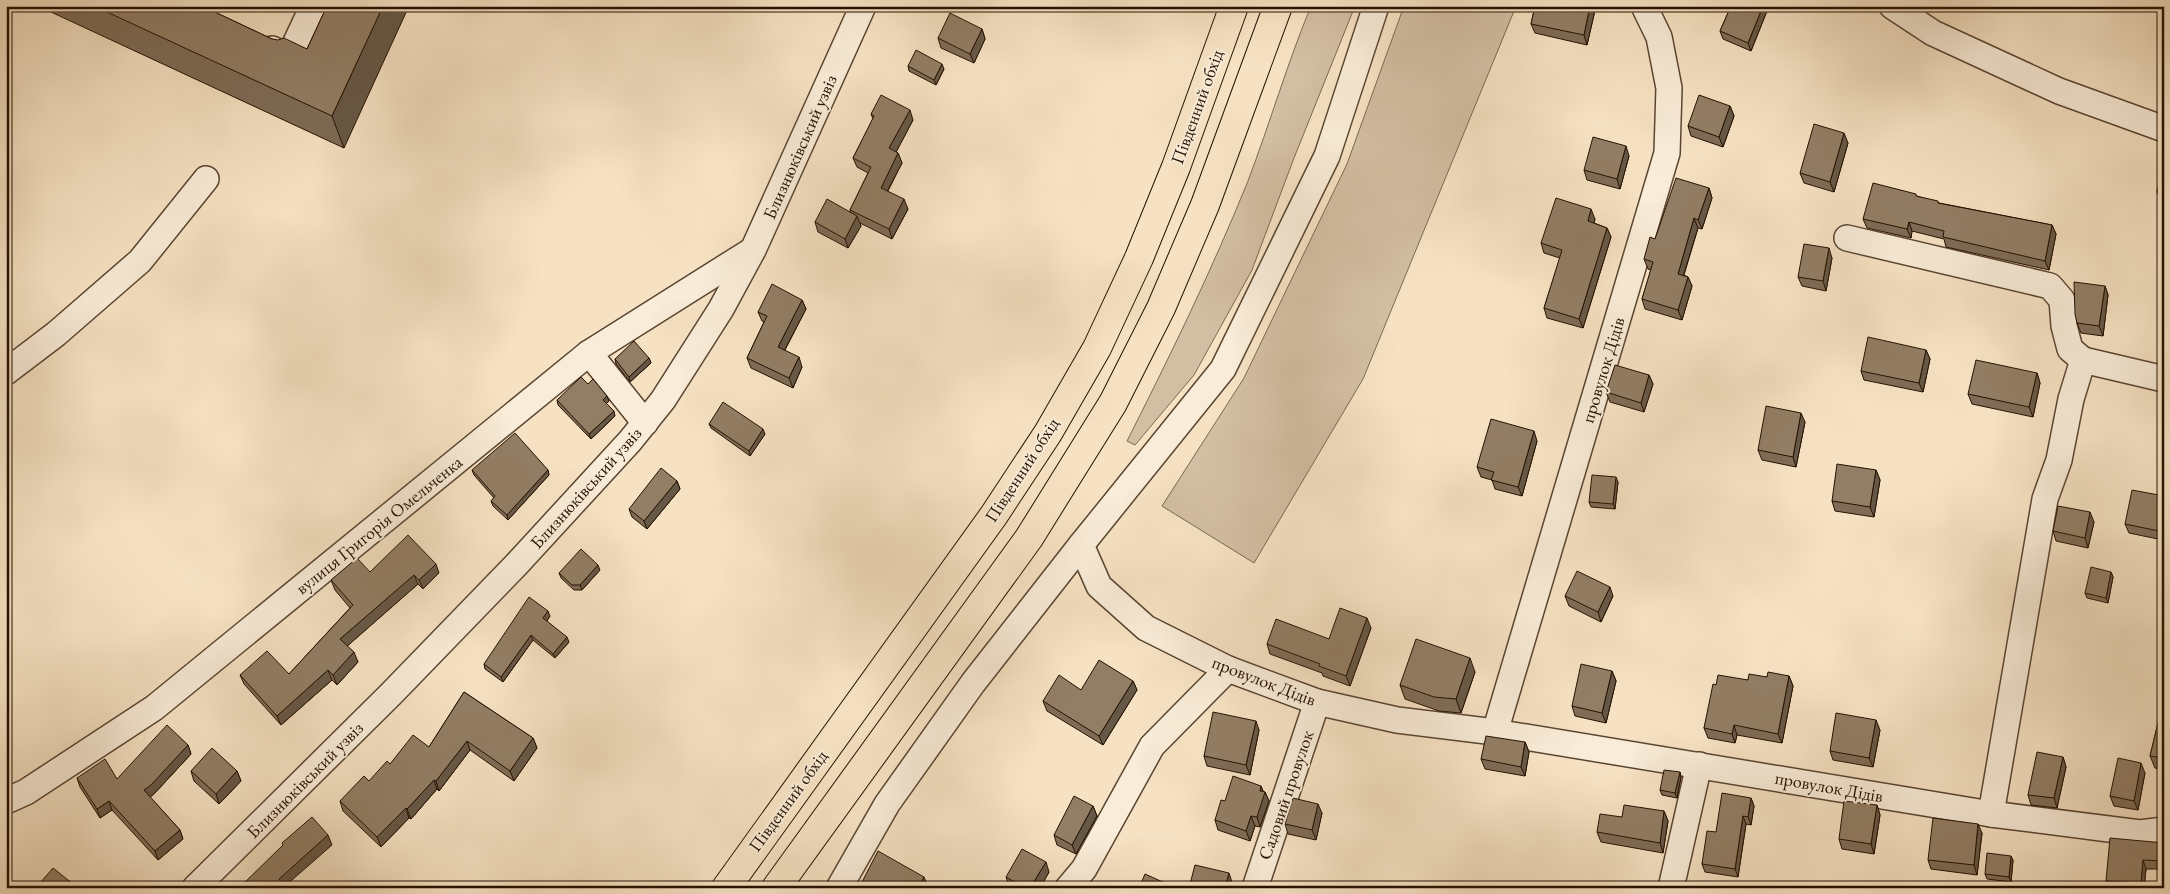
<svg xmlns="http://www.w3.org/2000/svg" width="2170" height="894" font-family="'EB Garamond',serif">
<style>
.green{fill:#d2bea2;stroke:#7c6851}
.lines{fill:none;stroke-linecap:round;stroke-linejoin:round}
.minor-casing{stroke:#594531;stroke-width:28}
.major-casing{stroke:#251100;stroke-width:30}
.minor{stroke:#f9ecd8;stroke-width:25}
.major{stroke:#f6e2c3;stroke-width:28}
.wall{fill:#7e6c57;stroke:#251100}
.shaded-wall{fill:#665847;stroke:#251100}
.building{fill:#927e65;stroke:#251100}
.labels{text-anchor:middle;stroke-width:4;stroke-linejoin:round;paint-order:stroke}
.street-label{font-size:18px;fill:#251100;stroke:#f9ecd8}
</style>
<rect width="100%" height="100%" fill="#f6e2c3"/>
<filter id="stains"><feTurbulence type="fractalNoise" baseFrequency=".004" numOctaves="4"/><feColorMatrix values="0 0 0 0 .2 0 0 0 0 .09 0 0 0 0 .02 0 0 0 .5 -.17"/></filter>
<radialGradient id="worn" r=".72"><stop offset=".6" stop-color="#630" stop-opacity="0"/><stop offset="1" stop-color="#630" stop-opacity=".3"/></radialGradient>
<!-- green -->
<g class="green">
<path d="M1311,6h44l-61,152 -42,112 -58,105 -59,70 -8,-4c43,-85 85,-171 121,-260 22,-58 39,-117 63,-175z"/>
<polygon points="1404,6 1502,6 1514,11 1363,379 1254,563 1162,506 1244,378 1347,164"/>
</g>
<g class="lines">
<!-- minor casing -->
<g class="minor-casing">
<g id="minor">
<polyline points="1892,6 1933,33 2059,91 2164,129"/>
<polyline points="272,49 289,57 313,6"/>
<polyline points="1847,238 2050,286 2062,300 2064,326 2070,349 2083,360"/>
<polyline points="589,353 645,423"/>
<polyline points="6,372 56,334 140,261 206,179"/>
<polyline points="1081,545 1099,586 1146,628 1228,669 1317,702 1397,720 1495,732 1991,814 2140,833 2164,830"/>
<polyline points="1495,732 1667,153 1669,88 1659,37 1644,6"/>
<polyline points="6,801 26,792 154,708 589,353 751,251"/>
<polyline points="1991,814 2045,499 2059,460 2071,399 2083,360 2164,379"/>
<polyline points="195,888 391,694 516,565 630,441 663,400 721,309 753,250 863,6"/>
<polyline points="839,888 887,804 973,683 1081,545 1223,369 1327,156 1376,6"/>
<polyline points="1068,888 1084,869 1152,746 1228,669"/>
<polyline points="1255,888 1317,702"/>
<polyline points="1671,888 1699,765"/>
</g>
</g>
<!-- major casing -->
<g class="major-casing">
<g id="major">
<polyline points="726,888 994,515 1048,433 1097,348 1139,258 1176,167 1234,6"/>
<polyline points="776,888 1029,538 1113,403 1161,308 1205,205 1278,6"/>
</g>
</g>
<!-- minor -->
<use href="#minor" class="minor"/>
<!-- major -->
<use href="#major" class="major"/>
</g>
<!-- wall -->
<g class="wall">
<polygon points="38,6 202,6 272,39 307,49 327,6 344,148"/>
<polygon points="1535,6 1596,6 1587,45 1535,33 1531,24"/>
<polygon points="1731,6 1769,6 1751,51 1723,39 1720,31"/>
<polygon points="982,29 985,39 974,63 941,48 938,38"/>
<polygon points="908,66 944,69 936,85 909,71"/>
<polygon points="1730,106 1734,116 1723,147 1691,136 1688,126"/>
<polygon points="871,114 913,120 896,152 898,153 902,163 888,191 908,209 892,239 860,223 861,226 848,248 818,232 815,222 850,212 850,210 868,173 857,167 853,158 873,119"/>
<polygon points="1848,143 1834,192 1804,183 1800,173"/>
<polygon points="1629,156 1620,189 1587,180 1584,170"/>
<polygon points="2164,160 2164,202 2161,201 2157,192"/>
<polygon points="1709,188 1712,198 1702,229 1698,228 1684,275 1688,277 1692,286 1682,320 1645,309 1642,299 1651,270 1648,269 1644,259 1655,239"/>
<polygon points="1917,196 1939,203 2052,225 2056,234 2049,270 1946,247 1944,239 1912,231 1911,238 1867,228 1863,219"/>
<polygon points="1595,219 1594,223 1607,228 1611,237 1583,328 1547,318 1544,308 1560,258 1544,253 1541,243"/>
<polygon points="1832,258 1826,291 1802,286 1798,277"/>
<polygon points="2105,286 2108,295 2103,336 2081,333 2077,323"/>
<polygon points="802,300 806,309 785,350 802,367 793,388 751,368 747,358 764,322 762,321 758,312"/>
<polygon points="1926,350 1930,359 1923,392 1864,380 1861,371"/>
<polygon points="649,358 651,363 630,382 616,364 615,359"/>
<polygon points="2037,373 2040,383 2033,417 1972,404 1968,394"/>
<polygon points="1649,375 1653,384 1644,412 1610,402 1606,392"/>
<polygon points="588,384 609,401 606,404 615,416 591,439 558,405 557,400"/>
<polygon points="1805,422 1796,467 1762,460 1758,450"/>
<polygon points="709,424 765,434 750,456 711,428"/>
<polygon points="1537,441 1522,496 1495,489 1492,480 1481,477 1477,467"/>
<polygon points="472,470 548,470 549,475 508,520 493,506 491,501 494,498 474,475"/>
<polygon points="1876,470 1880,480 1874,517 1835,511 1832,501"/>
<polygon points="677,481 680,489 647,529 632,517 629,509"/>
<polygon points="1618,482 1615,509 1591,507 1589,502"/>
<polygon points="2164,496 2164,536 2163,540 2129,533 2125,524"/>
<polygon points="2094,522 2088,548 2056,541 2053,531"/>
<polygon points="600,570 582,590 574,590 561,578 559,573"/>
<polygon points="370,572 439,573 423,589 418,584 347,646 358,662 337,685 332,680 281,725 244,684 240,675 289,674 350,608 335,590 331,580"/>
<polygon points="2111,572 2113,577 2108,603 2087,598 2085,593"/>
<polygon points="1565,596 1613,596 1601,622 1569,606"/>
<polygon points="550,616 547,621 569,642 555,658 533,640 503,682 485,669 484,664"/>
<polygon points="1371,628 1350,686 1323,676 1322,673 1270,654 1267,644 1329,639"/>
<polygon points="1612,671 1616,681 1606,723 1575,716 1572,706"/>
<polygon points="1475,672 1461,713 1439,711 1405,699 1400,685"/>
<polygon points="1789,676 1793,686 1782,743 1737,735 1735,743 1708,738 1704,728 1716,685 1767,677"/>
<polygon points="1133,681 1137,690 1103,745 1047,711 1043,701 1081,690"/>
<polygon points="464,692 533,738 537,748 514,781 470,750 439,791 437,789 411,819 409,818 381,847 343,811 340,801 369,781 390,764 429,747"/>
<polygon points="2164,698 2164,770 2155,768 2150,756"/>
<polygon points="1259,730 1250,775 1207,766 1204,756"/>
<polygon points="1880,730 1873,767 1833,760 1830,751"/>
<polygon points="1525,742 1529,752 1525,776 1485,769 1481,759"/>
<polygon points="188,745 191,754 154,794 150,797 180,830 183,839 158,860 112,810 100,818 80,787 77,778 117,779"/>
<polygon points="2063,757 2066,767 2057,808 2031,805 2028,795"/>
<polygon points="191,771 237,771 241,781 219,804 194,781"/>
<polygon points="1680,772 1681,777 1677,798 1662,795 1660,790"/>
<polygon points="2145,773 2138,810 2114,806 2110,796"/>
<polygon points="1261,786 1263,791 1265,792 1269,801 1260,827 1255,826 1250,841 1218,830 1215,820 1225,801"/>
<polygon points="1751,798 1754,806 1751,825 1746,824 1738,877 1705,872 1702,864 1716,832"/>
<polygon points="1877,805 1880,815 1874,854 1842,849 1839,839"/>
<polygon points="1093,806 1097,816 1076,854 1057,845 1054,835"/>
<polygon points="1664,811 1668,821 1663,853 1601,842 1597,832 1622,817"/>
<polygon points="1322,813 1316,840 1288,834 1285,824"/>
<polygon points="1982,833 1977,875 1931,869 1928,860"/>
<polygon points="2164,843 2164,869 2146,869 2144,888 2109,888 2106,881"/>
<polygon points="2013,860 2011,882 1987,879 1985,874"/>
<polygon points="1049,872 1040,888 1012,888 1009,886 1006,877"/>
<polygon points="862,882 927,884 925,888 864,888"/>
</g>
<!-- shaded-wall -->
<g class="shaded-wall">
<polygon points="383,6 409,6 344,148 332,116"/>
<polygon points="1590,6 1596,6 1587,45 1584,35"/>
<polygon points="1763,6 1769,6 1751,51 1748,43"/>
<polygon points="982,29 985,39 974,63 970,54"/>
<polygon points="942,64 944,69 936,85 934,80"/>
<polygon points="1730,106 1734,116 1723,147 1719,137"/>
<polygon points="910,110 913,120 893,158 889,148"/>
<polygon points="1844,133 1848,143 1834,192 1830,182"/>
<polygon points="1626,146 1629,156 1620,189 1617,179"/>
<polygon points="898,153 902,163 884,197 881,188"/>
<polygon points="1709,188 1712,198 1702,229 1698,220"/>
<polygon points="904,199 908,209 892,239 889,229"/>
<polygon points="1591,209 1595,219 1591,231 1588,221"/>
<polygon points="857,216 861,226 848,248 845,239"/>
<polygon points="1694,218 1698,228 1681,283 1678,274"/>
<polygon points="1909,222 1912,231 1911,238 1907,229"/>
<polygon points="2052,225 2056,234 2049,270 2045,261"/>
<polygon points="1607,228 1611,237 1583,328 1579,319"/>
<polygon points="1829,248 1832,258 1826,291 1823,281"/>
<polygon points="1688,277 1692,286 1682,320 1678,310"/>
<polygon points="2105,286 2108,295 2103,336 2099,326"/>
<polygon points="802,300 806,309 781,357 778,347"/>
<polygon points="1926,350 1930,359 1923,392 1919,383"/>
<polygon points="799,357 802,367 793,388 789,378"/>
<polygon points="649,358 651,363 630,382 629,377"/>
<polygon points="2037,373 2040,383 2033,417 2029,407"/>
<polygon points="1649,375 1653,384 1644,412 1641,403"/>
<polygon points="607,396 609,401 605,405 603,400"/>
<polygon points="614,411 615,416 591,439 589,434"/>
<polygon points="1801,413 1805,422 1796,467 1793,457"/>
<polygon points="763,429 765,434 750,456 749,451"/>
<polygon points="1534,431 1537,441 1522,496 1518,487"/>
<polygon points="548,470 549,475 508,520 507,515"/>
<polygon points="1876,470 1880,480 1874,517 1870,507"/>
<polygon points="1616,477 1618,482 1615,509 1613,504"/>
<polygon points="677,481 680,489 647,529 644,521"/>
<polygon points="2164,508 2164,536 2163,540 2159,531"/>
<polygon points="2090,512 2094,522 2088,548 2085,538"/>
<polygon points="436,564 439,573 423,589 419,580"/>
<polygon points="598,565 600,570 582,590 580,585"/>
<polygon points="2111,572 2113,577 2108,603 2106,598"/>
<polygon points="414,575 418,584 344,649 340,639"/>
<polygon points="1610,587 1613,596 1601,622 1598,612"/>
<polygon points="548,611 550,616 545,623 543,618"/>
<polygon points="1367,618 1371,628 1350,686 1346,676"/>
<polygon points="531,635 533,640 503,682 501,677"/>
<polygon points="567,637 569,642 555,658 553,654"/>
<polygon points="354,652 358,662 337,685 333,675"/>
<polygon points="1470,658 1475,672 1461,713 1456,699"/>
<polygon points="328,670 332,680 281,725 277,716"/>
<polygon points="1612,671 1616,681 1606,723 1602,713"/>
<polygon points="1789,676 1793,686 1782,743 1778,734"/>
<polygon points="1133,681 1137,690 1103,745 1099,736"/>
<polygon points="1876,720 1880,730 1873,767 1869,758"/>
<polygon points="1256,721 1259,730 1250,775 1246,765"/>
<polygon points="1734,725 1737,735 1735,743 1732,734"/>
<polygon points="533,738 537,748 514,781 510,771"/>
<polygon points="467,741 470,750 439,791 436,781"/>
<polygon points="1525,742 1529,752 1525,776 1521,767"/>
<polygon points="188,745 191,754 154,794 147,799 144,790"/>
<polygon points="2063,757 2066,767 2057,808 2054,798"/>
<polygon points="2141,763 2145,773 2138,810 2134,801"/>
<polygon points="237,771 241,781 219,804 216,794"/>
<polygon points="1680,772 1681,777 1677,798 1675,793"/>
<polygon points="434,780 437,789 411,819 407,809"/>
<polygon points="1261,786 1264,794 1265,792 1269,801 1260,827 1257,817 1260,791"/>
<polygon points="1751,798 1754,806 1751,825 1748,817"/>
<polygon points="109,801 112,810 100,818 97,809"/>
<polygon points="1318,804 1322,813 1316,840 1312,830"/>
<polygon points="1877,805 1880,815 1874,854 1871,844"/>
<polygon points="1093,806 1097,816 1076,854 1072,845"/>
<polygon points="406,808 409,818 381,847 377,837"/>
<polygon points="1664,811 1668,821 1663,853 1660,843"/>
<polygon points="1251,816 1255,826 1250,841 1246,831"/>
<polygon points="1743,816 1746,824 1738,877 1735,869"/>
<polygon points="1978,824 1982,833 1977,875 1974,865"/>
<polygon points="180,830 183,839 158,860 155,851"/>
<polygon points="328,835 332,845 284,887 285,888 279,888 279,879"/>
<polygon points="2011,856 2013,860 2011,882 2009,877"/>
<polygon points="2143,860 2146,869 2144,888 2142,888 2141,883"/>
<polygon points="1046,862 1049,872 1040,888 1030,888"/>
<polygon points="1229,873 1232,882 1231,888 1225,888"/>
<polygon points="924,877 927,884 925,888 918,888"/>
</g>
<!-- building -->
<g class="building">
<polygon points="94,6 202,6 272,39 278,40 284,38 307,49 327,6 383,6 332,116"/>
<polygon points="1535,6 1590,6 1584,35 1531,24"/>
<polygon points="1731,6 1763,6 1748,43 1720,31"/>
<polygon points="950,13 982,29 970,54 938,38"/>
<polygon points="916,50 942,64 934,80 908,66"/>
<polygon points="881,95 910,110 889,148 898,153 881,188 904,199 889,229 850,210 871,167 853,158 874,116 871,114"/>
<polygon points="1699,95 1730,106 1719,137 1688,126"/>
<polygon points="1814,124 1844,133 1830,182 1800,173"/>
<polygon points="1593,137 1626,146 1617,179 1584,170"/>
<polygon points="2164,160 2164,193 2157,192"/>
<polygon points="1676,178 1709,188 1698,220 1694,218 1678,274 1688,277 1678,310 1642,299 1653,262 1644,259 1650,237 1655,239"/>
<polygon points="1873,183 1916,194 1916,196 1938,201 1938,203 2052,225 2045,261 1943,237 1944,231 1909,222 1907,229 1863,219"/>
<polygon points="1556,198 1591,209 1588,221 1607,228 1579,319 1544,308 1562,250 1541,243"/>
<polygon points="827,199 857,216 845,239 815,222"/>
<polygon points="1804,244 1829,248 1823,281 1798,277"/>
<polygon points="2074,282 2105,286 2099,326 2077,323 2075,314"/>
<polygon points="772,284 802,300 778,347 799,357 789,378 747,358 767,316 758,312"/>
<polygon points="1868,337 1926,350 1919,383 1861,371"/>
<polygon points="634,341 649,358 629,377 615,359"/>
<polygon points="1976,360 2037,373 2029,407 1968,394"/>
<polygon points="1615,365 1649,375 1641,403 1606,392"/>
<polygon points="581,377 588,384 593,379 607,396 603,400 614,411 589,434 557,400"/>
<polygon points="723,402 763,429 749,451 709,424"/>
<polygon points="1766,406 1801,413 1793,457 1758,450"/>
<polygon points="1491,419 1534,431 1518,487 1491,480 1494,472 1477,467"/>
<polygon points="515,433 548,470 507,515 491,501 495,496 472,470"/>
<polygon points="1837,464 1876,470 1870,507 1832,501"/>
<polygon points="661,468 677,481 644,521 629,509"/>
<polygon points="1592,475 1616,477 1613,504 1589,502"/>
<polygon points="2132,490 2164,496 2164,508 2159,531 2125,524"/>
<polygon points="2058,506 2090,512 2085,538 2053,531"/>
<polygon points="408,535 436,564 419,580 414,575 340,639 354,652 333,675 328,670 277,716 240,675 267,651 289,674 353,605 331,580 357,558 370,572"/>
<polygon points="581,549 598,565 580,585 572,585 559,573"/>
<polygon points="2091,567 2111,572 2106,598 2085,593"/>
<polygon points="1577,571 1610,587 1598,612 1565,596"/>
<polygon points="529,597 548,611 543,618 567,637 553,654 531,635 501,677 484,664"/>
<polygon points="1340,608 1367,618 1346,676 1319,666 1320,664 1267,644 1276,619 1329,639"/>
<polygon points="1416,639 1470,658 1456,699 1434,697 1400,685"/>
<polygon points="1099,660 1133,681 1099,736 1043,701 1059,675 1081,690"/>
<polygon points="1581,664 1612,671 1602,713 1572,706"/>
<polygon points="1768,672 1789,676 1778,734 1734,725 1732,734 1704,728 1713,684 1716,685 1718,675 1748,680 1749,674 1767,677"/>
<polygon points="464,692 533,738 510,771 467,741 436,781 434,780 407,809 406,808 377,837 340,801 364,776 369,781 387,761 390,764 413,735 429,747"/>
<polygon points="2164,698 2164,758 2150,756"/>
<polygon points="1213,712 1256,721 1246,765 1204,756"/>
<polygon points="1836,713 1876,720 1869,758 1830,751"/>
<polygon points="167,725 188,745 151,785 144,790 180,830 155,851 109,801 97,809 77,778 105,759 117,779"/>
<polygon points="1486,736 1525,742 1521,767 1481,759"/>
<polygon points="212,748 237,771 216,794 191,771"/>
<polygon points="2037,752 2063,757 2054,798 2028,795"/>
<polygon points="2118,758 2141,763 2134,801 2110,796"/>
<polygon points="1664,770 1680,772 1675,793 1660,790"/>
<polygon points="1233,776 1261,786 1260,791 1265,792 1257,817 1251,816 1246,831 1215,820 1221,800 1225,801"/>
<polygon points="1722,793 1751,798 1748,817 1743,816 1735,869 1702,864 1707,831 1716,832"/>
<polygon points="1074,796 1093,806 1072,845 1054,835"/>
<polygon points="1293,798 1318,804 1312,830 1285,824"/>
<polygon points="1844,801 1877,805 1871,844 1839,839"/>
<polygon points="1624,805 1664,811 1660,843 1597,832 1600,814 1622,817"/>
<polygon points="312,817 328,835 279,879 283,884 279,888 239,888 283,845 282,843"/>
<polygon points="1933,818 1978,824 1974,865 1928,860"/>
<polygon points="2110,838 2164,843 2164,861 2143,860 2141,883 2106,881"/>
<polygon points="1022,849 1046,862 1030,888 1025,888 1006,877"/>
<polygon points="878,851 924,877 918,888 873,888 862,882"/>
<polygon points="1987,853 2011,856 2009,877 1985,874"/>
<polygon points="1195,865 1229,873 1225,888 1189,888"/>
<polygon points="53,868 78,888 33,888 38,882 40,883"/>
<polygon points="1145,874 1176,888 1139,888"/>
</g>
<g class="labels">
<!-- street labels -->
<g class="street-label">
<text transform="translate(1197 107) rotate(-70)" y="6">Південний обхід</text>
<text transform="translate(800 147) rotate(-66)" y="6">Близнюківський узвіз</text>
<text transform="translate(1603 370) rotate(-73)" y="6">провулок Дідів</text>
<text transform="translate(1022 470) rotate(-57)" y="6">Південний обхід</text>
<text transform="translate(586 488) rotate(-48)" y="6">Близнюківський узвіз</text>
<text transform="translate(379 525) rotate(-39)" y="6">вулиця Григорія Омельченка</text>
<text transform="translate(1264 681) rotate(21)" y="6">провулок Дідів</text>
<text transform="translate(305 780) rotate(-45)" y="6">Близнюківський узвіз</text>
<text transform="translate(1829 787) rotate(10)" y="6">провулок Дідів</text>
<text transform="translate(1286 795) rotate(-71)" y="6">Садовий провулок</text>
<text transform="translate(788 801) rotate(-54)" y="6">Південний обхід</text>
</g>
</g>
<!-- margin -->
<rect width="2170" height="894" fill="none" stroke="#f6e2c3" stroke-width="25"/>
<rect x="8" y="8" width="2155" height="879" fill="none" stroke="#251100" stroke-width="2.5"/>
<rect x="12" y="12" width="2145" height="869" fill="none" stroke="#251100"/>
<rect width="100%" height="100%" filter="url(#stains)"/>
<rect width="100%" height="100%" fill="url(#worn)"/>
</svg>
